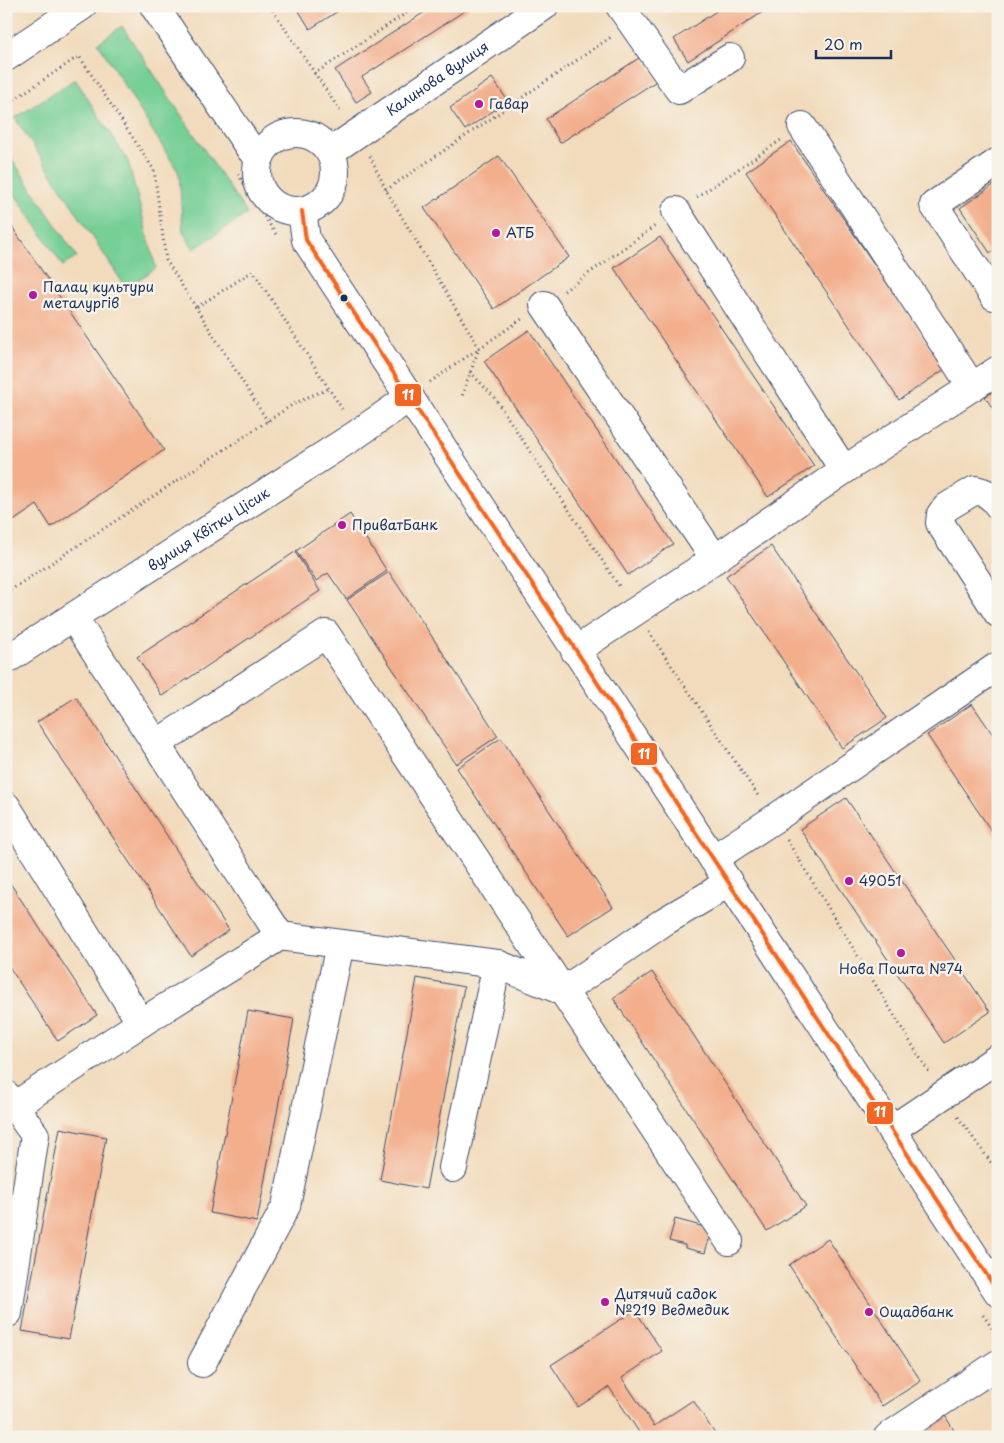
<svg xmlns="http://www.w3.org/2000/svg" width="1004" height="1443" font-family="'Playpen Sans',sans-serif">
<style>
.green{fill:#76cf95;stroke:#487f7a}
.building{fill:#f3ae8c}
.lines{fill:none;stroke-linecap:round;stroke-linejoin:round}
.minor-casing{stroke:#3b496c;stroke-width:30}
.path{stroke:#3b496c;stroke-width:3;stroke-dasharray:1 4;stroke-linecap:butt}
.minor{stroke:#fff;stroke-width:28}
.bus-1-casing{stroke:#f7f3e8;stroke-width:8}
.bus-1{stroke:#f26522;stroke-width:4}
.poi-dot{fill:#b5179e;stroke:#f7f3e8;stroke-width:2}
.bus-dot{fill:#1b2f5e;stroke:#f7f3e8;stroke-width:2}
.labels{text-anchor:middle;stroke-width:5;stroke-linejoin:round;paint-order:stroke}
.street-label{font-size:14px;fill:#1b2f5e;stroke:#f7f3e8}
.poi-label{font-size:14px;fill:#1b2f5e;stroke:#f7f3e8;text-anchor:start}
.line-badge{stroke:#f7f3e8;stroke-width:2}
.badge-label{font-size:14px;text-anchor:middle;font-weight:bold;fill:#fff}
</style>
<rect width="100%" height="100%" fill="#f7f3e8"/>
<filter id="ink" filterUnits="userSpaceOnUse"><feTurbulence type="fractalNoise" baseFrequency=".02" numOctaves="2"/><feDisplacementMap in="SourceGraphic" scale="10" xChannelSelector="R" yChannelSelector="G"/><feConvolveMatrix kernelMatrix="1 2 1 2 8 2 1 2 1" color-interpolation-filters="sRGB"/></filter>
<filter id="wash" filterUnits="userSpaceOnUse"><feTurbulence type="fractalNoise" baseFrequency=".0096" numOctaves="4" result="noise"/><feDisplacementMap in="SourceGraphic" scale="20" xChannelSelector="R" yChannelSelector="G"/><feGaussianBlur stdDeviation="1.12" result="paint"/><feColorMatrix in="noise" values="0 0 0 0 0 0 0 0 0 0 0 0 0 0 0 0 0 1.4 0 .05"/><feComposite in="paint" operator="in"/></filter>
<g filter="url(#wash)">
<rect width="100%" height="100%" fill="#f2dbbc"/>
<!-- green -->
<g class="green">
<polygon points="122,26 247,214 194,249 183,232 179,173 98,43"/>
<polygon points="75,79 128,161 156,268 126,288 15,118"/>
<polygon points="6,150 77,257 63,266 6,181"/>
</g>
<g id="blocks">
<!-- building -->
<g class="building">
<polygon points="296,6 346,6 310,29"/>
<polygon points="434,6 468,6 469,8 362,77 372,92 356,102 335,70"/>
<polygon points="724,6 772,6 688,61 674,39"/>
<polygon points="642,56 658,80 560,143 546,119"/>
<polygon points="492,78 508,101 465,130 450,108"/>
<polygon points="791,141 945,369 899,400 746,172"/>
<polygon points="499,156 569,257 494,309 424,208"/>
<polygon points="998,182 998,247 990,253 960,208"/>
<polygon points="6,218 164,450 51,527 37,505 6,526 6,461 8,459 6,456"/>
<polygon points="660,237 814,466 768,497 614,268"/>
<polygon points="529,330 673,544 628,575 484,361"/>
<polygon points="998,388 998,416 985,397"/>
<polygon points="350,514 387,571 346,599 328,573 316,581 296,551"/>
<polygon points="771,546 887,718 842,748 726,576"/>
<polygon points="295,552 320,591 162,696 137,657"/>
<polygon points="389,572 498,736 456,764 347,600"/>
<polygon points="76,697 229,930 191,956 37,722"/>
<polygon points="972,704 998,742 998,841 927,735"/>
<polygon points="501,738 613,907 568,936 457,768"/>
<polygon points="846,798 990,1012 944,1043 800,829"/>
<polygon points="6,877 97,1015 58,1041 6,962"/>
<polygon points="652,972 806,1206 767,1231 613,998"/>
<polygon points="417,978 464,987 426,1189 380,1180"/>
<polygon points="248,1011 294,1019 257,1222 210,1213"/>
<polygon points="60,1128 106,1137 69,1339 22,1331"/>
<polygon points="675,1219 712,1229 705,1253 685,1248 685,1245 669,1241"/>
<polygon points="828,1239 921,1381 882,1406 789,1265"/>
<polygon points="635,1310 662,1351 622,1378 654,1426 693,1400 717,1437 638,1437 641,1435 609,1387 578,1407 551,1365"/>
<polygon points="944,1414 958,1437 910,1437"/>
</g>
</g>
</g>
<g filter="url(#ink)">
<use href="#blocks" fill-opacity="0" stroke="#3b496c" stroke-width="1"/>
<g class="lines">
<!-- minor casing -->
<g class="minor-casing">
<g id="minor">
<polyline points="154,6 251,150 261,155"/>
<polyline points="620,6 679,90 730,58"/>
<polyline points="6,57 82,6"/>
<polyline points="802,126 972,387"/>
<circle cx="296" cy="172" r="39"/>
<path id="s1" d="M330,152l214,-146"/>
<polyline points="998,162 934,205 994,296 998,293"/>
<polyline points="302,211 306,240 998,1292"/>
<polyline points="676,211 844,470"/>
<polyline points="544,305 715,559"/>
<path d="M998,505c-6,-9 -12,-13 -23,-15l-28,17 -6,7 -1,9 58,90"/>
<polyline points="73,617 156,744"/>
<polyline points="575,651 715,559 844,470 998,370"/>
<path id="s2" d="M6,660l351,-226 53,-37"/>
<polyline points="6,806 141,1023"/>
<polyline points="713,859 774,819 998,666"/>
<polyline points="280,936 497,964 563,991 665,921 709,895 728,882"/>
<polyline points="6,1095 35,1135 8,1313 6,1312"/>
<polyline points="14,1106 141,1023 280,936 156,744 326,634 729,1241"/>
<polyline points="891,1130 998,1058"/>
<polyline points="453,1168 497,964"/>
<polyline points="202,1363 286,1206 340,944"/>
<polyline points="888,1437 998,1364"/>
</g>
</g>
<!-- path -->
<g class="path">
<polyline points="270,6 342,114"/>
<polyline points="314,74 417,6"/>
<polyline points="6,105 79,56 154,170 166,260 268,422"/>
<circle cx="296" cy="172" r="49"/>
<polyline points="370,156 386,190 479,348 462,396"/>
<polyline points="238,174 277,236"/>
<polyline points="386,190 611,37"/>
<polyline points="697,197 781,140"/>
<polyline points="564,291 655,226"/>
<polyline points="197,307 253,271 342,409"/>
<polyline points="470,372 494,397 621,589"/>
<polyline points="430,382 522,319"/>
<polyline points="6,593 292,405 310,396 329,389"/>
<polyline points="649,632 759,797"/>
<polyline points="787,840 930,1074"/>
<polyline points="958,1117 998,1172"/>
<polyline points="983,1315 998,1337"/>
</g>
<!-- minor -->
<use href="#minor" class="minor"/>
<!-- bus-1 casing -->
<g class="bus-1-casing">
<polyline id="bus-1" points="302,211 306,240 998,1292"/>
</g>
<!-- bus-1 -->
<use href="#bus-1" class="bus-1"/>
</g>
</g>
<!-- markers -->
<g class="poi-dot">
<circle cx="479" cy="104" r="5"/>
<circle cx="496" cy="233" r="5"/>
<circle cx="33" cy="295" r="5"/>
<circle cx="342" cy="525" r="5"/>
<circle cx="849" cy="881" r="5"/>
<circle cx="901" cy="953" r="5"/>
<circle cx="605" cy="1302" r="5"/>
<circle cx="869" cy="1312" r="5"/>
</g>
<circle class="bus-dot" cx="344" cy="298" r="4.5"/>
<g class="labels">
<!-- street labels -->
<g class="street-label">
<text dy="5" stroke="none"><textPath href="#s1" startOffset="130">Калинова вулиця</textPath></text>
<text dy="5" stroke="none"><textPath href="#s2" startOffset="241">вулиця Квітки Цісик</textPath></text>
</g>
<!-- poi labels -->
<g class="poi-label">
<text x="489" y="109">Гавар</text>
<text x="506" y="238">АТБ</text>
<text x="43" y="292">Палац культури<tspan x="43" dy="16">металургів</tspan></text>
<text x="352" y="530">ПриватБанк</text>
<text x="859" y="886">49051</text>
<text x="901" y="974" text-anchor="middle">Нова Пошта №74</text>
<text x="615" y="1299">Дитячий садок<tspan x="615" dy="16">№219 Ведмедик</tspan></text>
<text x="879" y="1317">Ощадбанк</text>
</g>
</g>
<g class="line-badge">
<rect x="394" y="383" width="28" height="24" rx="5" fill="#f26522"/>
<rect x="630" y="742" width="28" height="24" rx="5" fill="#f26522"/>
<rect x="866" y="1101" width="28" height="24" rx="5" fill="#f26522"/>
</g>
<g class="badge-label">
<text x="408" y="400">11</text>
<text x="644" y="759">11</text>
<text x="880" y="1117">11</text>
</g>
<!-- margin -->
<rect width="1004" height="1443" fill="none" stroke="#f7f3e8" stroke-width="25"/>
<!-- scale -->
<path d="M816 50v8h75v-8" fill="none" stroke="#1b2f5e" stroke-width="2.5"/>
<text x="824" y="50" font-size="15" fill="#1b2f5e" stroke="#f7f3e8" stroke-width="4" paint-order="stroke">20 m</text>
</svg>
